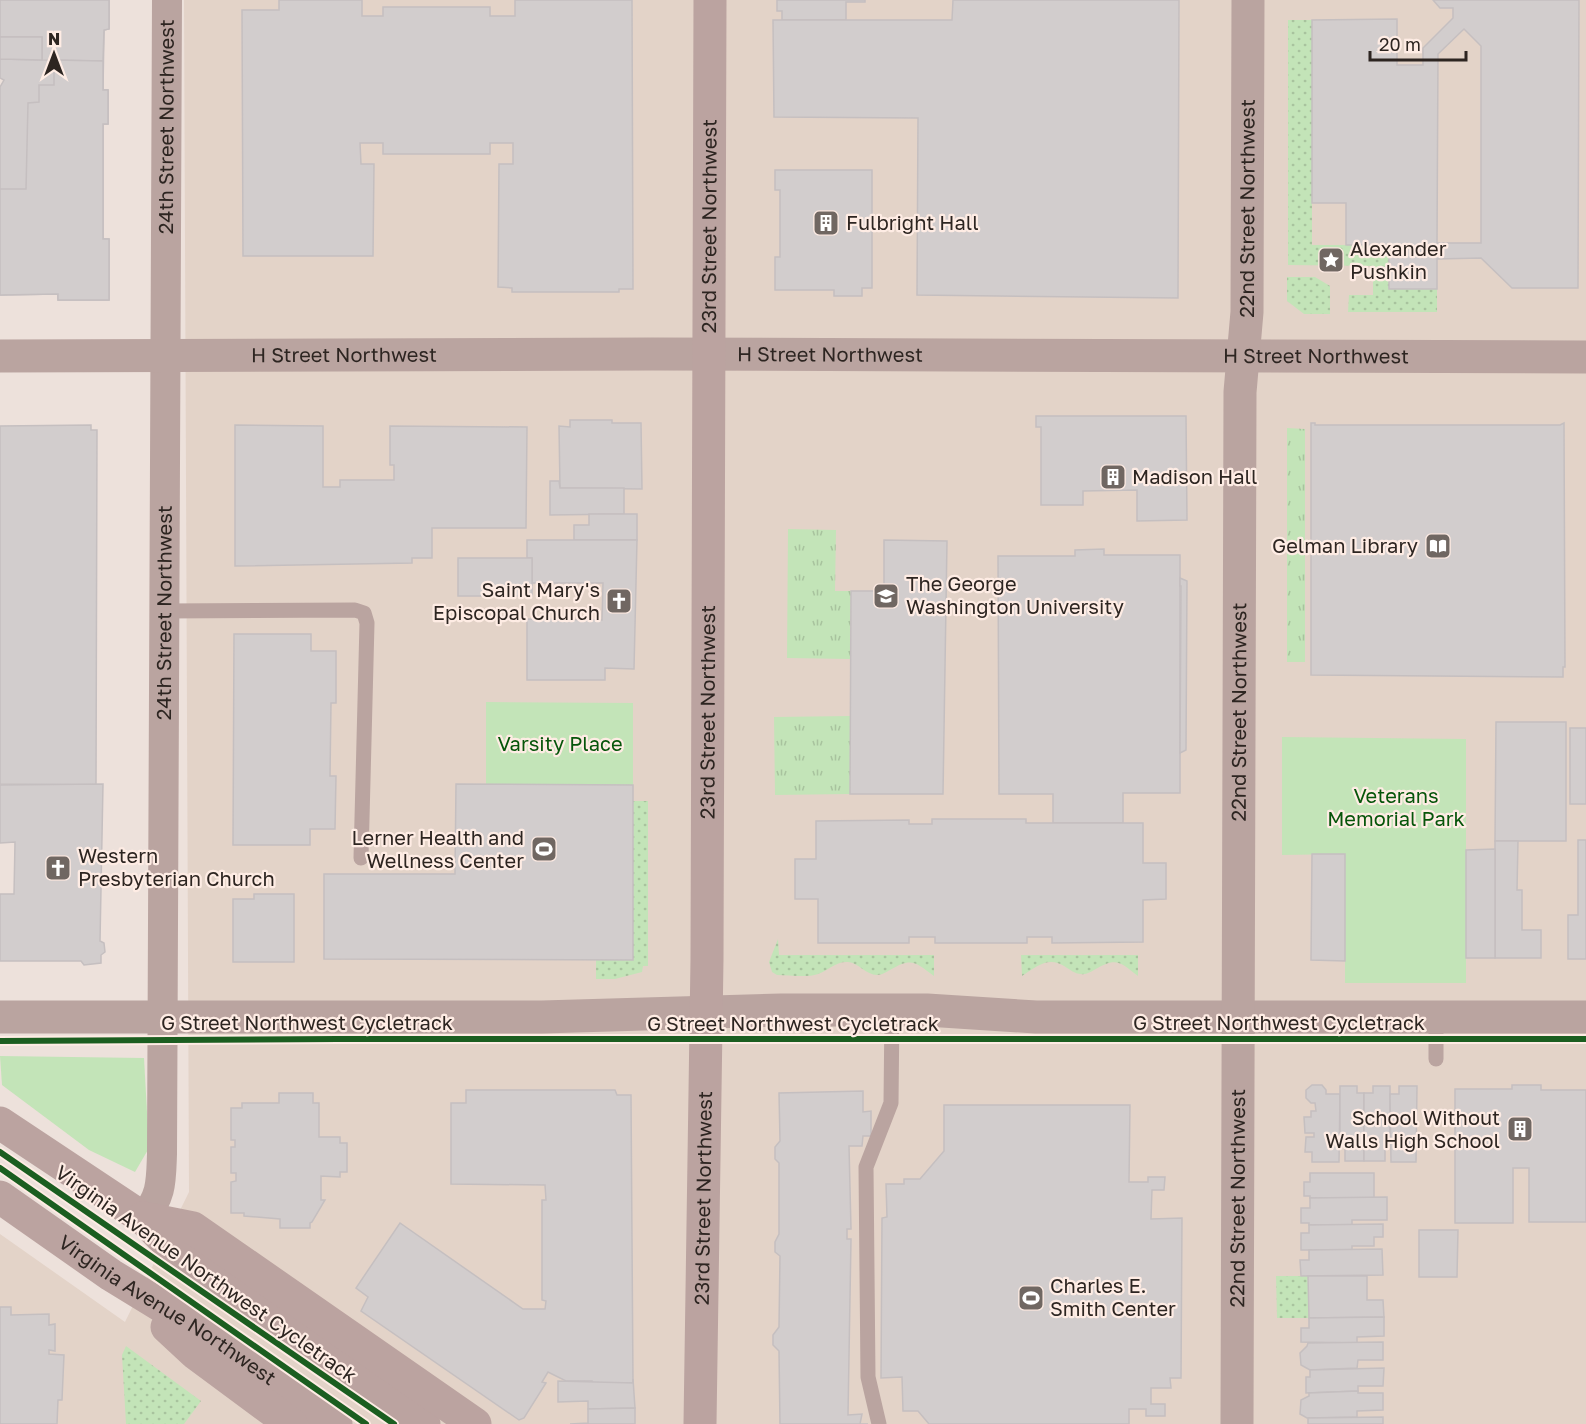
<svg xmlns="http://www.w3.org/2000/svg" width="1586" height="1424" font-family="'Golos Text',sans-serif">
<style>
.education{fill:#e3d3c8}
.grass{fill:url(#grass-tufts)}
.park{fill:#c3e4b8}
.garden{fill:url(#garden-dots)}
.building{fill:#d2cdcd;stroke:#c5bfc0;stroke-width:1.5;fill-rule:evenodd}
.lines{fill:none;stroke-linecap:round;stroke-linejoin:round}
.service{stroke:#baa4a0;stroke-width:15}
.minor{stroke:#baa4a0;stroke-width:30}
.tertiary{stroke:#baa4a0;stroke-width:33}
.primary{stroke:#bba3a0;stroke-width:33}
.cycleway-casing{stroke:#feece4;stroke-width:10}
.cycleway{stroke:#1b5e20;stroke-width:6}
.labels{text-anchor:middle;stroke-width:4.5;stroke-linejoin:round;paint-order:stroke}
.street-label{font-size:20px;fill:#2d2521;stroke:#feece4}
.poi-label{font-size:20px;fill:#2d2521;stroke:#feece4;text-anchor:start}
.park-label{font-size:20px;fill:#06550a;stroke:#feece4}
</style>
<defs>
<pattern id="grass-tufts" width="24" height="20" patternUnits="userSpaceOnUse" patternTransform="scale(1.5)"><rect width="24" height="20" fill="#c3e4b8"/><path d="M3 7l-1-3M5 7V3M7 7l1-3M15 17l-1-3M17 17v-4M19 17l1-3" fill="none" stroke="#a8c39e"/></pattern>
<pattern id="garden-dots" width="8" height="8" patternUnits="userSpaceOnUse" patternTransform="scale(1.5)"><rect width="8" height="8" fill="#c3e4b8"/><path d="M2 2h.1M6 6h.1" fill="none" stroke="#a8c39e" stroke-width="1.8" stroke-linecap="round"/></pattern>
</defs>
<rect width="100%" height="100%" fill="#ede1db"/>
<!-- education -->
<polygon class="education" points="184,0 1586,0 1586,1424 0,1424 0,1234 125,1322 189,1192"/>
<!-- grass -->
<g class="grass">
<polygon points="1287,428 1305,429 1305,662 1287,662"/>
<polygon points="788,529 836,530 835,591 851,591 850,659 787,658"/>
<polygon points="850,716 850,794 775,795 774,717"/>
</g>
<!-- park -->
<g class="park">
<polygon points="486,702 633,703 633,785 486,784"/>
<polygon points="1282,737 1466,739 1466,983 1345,983 1345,854 1282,855"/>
<polygon points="0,1056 144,1058 149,1148 135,1172 89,1150 2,1085"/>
</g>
<!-- garden -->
<g class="garden">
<polygon points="1288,20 1312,20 1312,245 1389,245 1390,289 1437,289 1437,312 1348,312 1349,295 1373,295 1373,266 1288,265"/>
<polygon points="1287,277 1315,277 1330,286 1330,314 1304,314 1287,301"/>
<polygon points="633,801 648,801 648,966 643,966 642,972 615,979 596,979 596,960 633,960"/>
<path d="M778,939l1,16h155v21c-19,-14 -22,-19 -44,-6 -4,2 -8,5 -13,5 -11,0 -18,-12 -29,-13 -11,-1 -19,8 -30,12 -11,4 -29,1 -41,1l-5,-3 -3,-10z"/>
<path d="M1021,955h117v21c-19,-15 -22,-19 -44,-6 -4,2 -8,5 -13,4 -6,0 -12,-5 -17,-8 -16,-10 -28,1 -42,10z"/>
<polygon points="1276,1276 1308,1276 1309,1318 1277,1318"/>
<polygon points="126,1346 201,1401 184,1424 126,1424 122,1355"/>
</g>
<!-- building -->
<g class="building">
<polygon points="0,0 109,0 109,29 104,30 103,90 108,90 108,124 103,124 103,239 109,239 109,300 58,300 58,294 0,295 0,87 4,80 0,78 0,59 42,60 42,37 0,37"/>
<polygon points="0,0 109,0 109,29 104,30 103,61 42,60 42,37 0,37"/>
<polygon points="279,0 362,0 362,16 383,16 383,7 490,7 490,16 515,16 515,0 632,0 633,289 619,289 619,292 512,292 512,288 498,287 499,164 513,164 513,143 490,143 490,154 383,154 383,143 360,143 361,164 374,164 373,256 243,256 242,10 279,10"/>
<polygon points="777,0 865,0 865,2 846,2 846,20 782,20 782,11 777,11"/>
<polygon points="953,0 1179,0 1178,298 917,295 918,118 774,117 773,20 952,20"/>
<path d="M1433,0h146l-1,288h-66l-31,-30 -44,1v30h-48v-44h-43v-42h-34v-183l85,-1v46h26v-17l30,-30v-10h-13zM1464,29l17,17v197h-44l1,-189z"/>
<polygon points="0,37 42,37 42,60 0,59"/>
<polygon points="54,60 103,61 103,90 108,90 108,124 103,124 103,239 109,239 109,300 58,300 58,294 0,295 0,189 26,189 28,103 39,102 39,85 54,85"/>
<polygon points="775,170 872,170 872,288 862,288 862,296 834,296 834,290 775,290 775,257 780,257 780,190 775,190"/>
<polygon points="1036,416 1186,416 1187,520 1137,521 1137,490 1083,491 1083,505 1041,505 1041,427 1036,427"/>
<polygon points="570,420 612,420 612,423 641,423 642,489 560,488 559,426 570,427"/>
<polygon points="1311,423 1315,423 1315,425 1560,425 1564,423 1565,667 1563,667 1563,677 1311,675"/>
<polygon points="91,425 91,430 97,430 96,785 0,784 0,426"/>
<polygon points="235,425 323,426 323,487 340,487 340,480 394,480 394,465 390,465 390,426 527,427 526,528 432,528 432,558 412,558 412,563 235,566"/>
<polygon points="550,481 559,481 560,488 624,488 624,514 550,515"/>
<polygon points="589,514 637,514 637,540 574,540 574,525 589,525"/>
<polygon points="527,540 637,540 634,669 605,668 605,680 527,680 527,619 602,620 603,583 532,583 532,558 527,558"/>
<polygon points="884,540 947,541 943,794 850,794 851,591 884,591"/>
<polygon points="1104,549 1104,555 1180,555 1180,793 1123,793 1123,823 1053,823 1053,794 999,794 998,556 1075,556 1075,550"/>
<rect x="458" y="558" width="74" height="38"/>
<polygon points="1180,578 1187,581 1186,750 1180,753 1181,586 1180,586"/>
<polygon points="234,634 311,634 311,651 336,651 336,703 331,703 330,776 336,776 335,829 310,829 310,845 233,845"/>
<polygon points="1496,722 1566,722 1566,841 1495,841"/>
<rect x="1570" y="728" width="16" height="76"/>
<polygon points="103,784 100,941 104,943 105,952 101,955 101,963 84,965 81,961 0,961 0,894 14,894 15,842 0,843 0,785"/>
<polygon points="456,784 633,785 633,960 324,959 324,874 455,874"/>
<polygon points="932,819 1026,819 1026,823 1143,823 1143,863 1166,863 1166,899 1143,900 1143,942 1052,943 1052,937 1027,937 1027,943 935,943 935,937 909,937 909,943 818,943 818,899 795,899 795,859 816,859 816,821 909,820 909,824 932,824"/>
<polygon points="1578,840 1586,840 1586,959 1568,959 1568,915 1578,915"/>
<polygon points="1495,841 1518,841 1517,890 1522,890 1522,930 1541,930 1541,958 1495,958"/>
<polygon points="1495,849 1495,958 1466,958 1466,850"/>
<polygon points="1312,854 1345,854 1345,961 1311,960"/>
<polygon points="254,894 294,894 294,962 233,962 233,899 254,899"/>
<polygon points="1312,1085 1322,1085 1326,1090 1326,1094 1340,1094 1339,1162 1312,1162 1312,1152 1305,1152 1306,1137 1314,1137 1314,1133 1305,1133 1304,1117 1311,1117 1311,1111 1316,1111 1315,1103 1311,1103 1306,1098 1306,1090"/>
<polygon points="1512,1085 1541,1085 1541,1090 1586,1090 1586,1222 1529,1222 1529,1168 1513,1168 1513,1223 1455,1223 1455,1089 1512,1089"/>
<polygon points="1340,1086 1357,1086 1357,1093 1364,1093 1364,1161 1345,1161 1345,1138 1340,1138"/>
<polygon points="1373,1086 1390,1086 1390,1137 1385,1137 1385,1161 1364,1161 1364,1093 1373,1093"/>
<polygon points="1399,1086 1417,1086 1416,1162 1391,1162 1390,1094 1399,1094"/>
<polygon points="466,1090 615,1090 617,1095 631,1095 633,1383 592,1383 592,1381 566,1381 548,1372 542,1382 546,1383 524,1418 519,1420 361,1311 368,1297 356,1288 400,1223 523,1309 545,1309 546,1301 542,1300 542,1200 546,1200 545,1185 451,1184 451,1103 466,1103"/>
<polygon points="863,1091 863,1112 871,1111 871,1136 863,1136 862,1146 849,1146 851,1229 847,1229 847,1239 851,1239 848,1415 862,1414 860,1424 868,1424 780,1424 779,1351 773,1345 773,1335 779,1327 780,1256 775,1252 775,1242 779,1234 779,1163 775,1159 775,1147 780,1141 779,1093"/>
<polygon points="279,1093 313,1093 313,1103 319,1103 319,1137 340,1137 340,1143 347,1143 347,1172 340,1172 340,1177 321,1176 321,1200 325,1200 312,1222 310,1223 310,1228 280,1228 280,1219 244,1216 244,1213 231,1213 231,1182 236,1181 236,1173 231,1173 231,1147 235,1147 235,1140 231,1140 231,1108 242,1108 242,1103 279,1103"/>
<polygon points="944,1105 1130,1105 1129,1182 1148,1182 1148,1177 1165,1177 1164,1190 1152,1190 1151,1219 1182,1218 1181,1378 1170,1378 1171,1388 1151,1388 1151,1404 1165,1404 1165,1416 1146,1416 1146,1409 1129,1409 1129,1424 929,1424 918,1411 903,1411 902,1377 881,1378 882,1218 887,1217 886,1184 904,1184 904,1179 920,1179 944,1151"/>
<polygon points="1310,1173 1374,1173 1374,1198 1310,1198 1310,1196 1304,1196 1304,1182 1310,1182"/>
<polygon points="1387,1197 1387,1220 1352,1220 1352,1225 1309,1225 1309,1223 1301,1223 1301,1208 1310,1208 1310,1198"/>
<polygon points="1383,1224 1383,1237 1374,1237 1374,1246 1352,1246 1352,1250 1301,1250 1301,1233 1309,1233 1309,1225"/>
<polygon points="1419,1230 1458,1230 1457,1277 1419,1277"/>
<polygon points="1382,1249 1383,1275 1301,1276 1300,1260 1309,1260 1309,1250"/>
<polygon points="1308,1276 1367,1276 1367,1300 1383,1300 1384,1317 1309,1318"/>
<polygon points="0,1307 11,1307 11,1315 49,1314 49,1325 55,1324 55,1351 49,1350 49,1354 64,1355 62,1400 58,1400 57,1424 0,1424"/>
<polygon points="1384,1317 1384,1336 1357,1337 1357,1343 1301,1342 1301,1328 1309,1328 1309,1318"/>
<polygon points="1383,1342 1383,1360 1358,1360 1357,1368 1310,1370 1301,1365 1300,1353 1307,1346 1308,1343"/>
<polygon points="1384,1368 1383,1386 1358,1386 1358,1391 1306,1393 1306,1377 1310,1377 1310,1370"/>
<polygon points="633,1379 635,1408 588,1409 588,1401 558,1402 558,1381 633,1383"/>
<polygon points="1358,1391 1358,1393 1383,1393 1383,1410 1357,1411 1357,1417 1307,1418 1300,1414 1301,1400 1309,1396 1309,1393"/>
<polygon points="635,1408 635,1424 570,1424 588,1423 588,1409"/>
<polygon points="1383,1417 1383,1424 1308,1424 1308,1418"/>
</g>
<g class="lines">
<!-- service -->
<g class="service">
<polyline points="164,611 355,610 364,613 367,623 361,858"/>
<polyline points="1436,1059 1436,1017"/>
<polyline points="879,1424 868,1377 866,1167 891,1103 892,1010"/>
</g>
<!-- minor -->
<path class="minor" id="s1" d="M143,1218c19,-21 18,-37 19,-64l5,-1154"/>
<!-- tertiary -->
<g class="tertiary">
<path id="s2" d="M0,356l652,-2 934,3"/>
<polyline points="0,1017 542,1017 781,1010 927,1010 1036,1017 1586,1017"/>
<path id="s3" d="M1237,1424l3,-1032 7,-80 1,-312"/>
</g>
<!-- primary -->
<g class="primary">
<polyline points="0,1123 143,1218 176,1252 424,1424"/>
<path id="s4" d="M0,1197l111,78 98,60 127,89"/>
<polyline points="143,1218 193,1228 475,1424"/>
<polyline points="167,1327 195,1353 291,1424"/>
<path id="s5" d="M700,1424l7,-465 3,-959"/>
</g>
<!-- cycleway casing -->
<g class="cycleway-casing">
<g id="cycleway">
<polyline points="0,1041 338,1039 1586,1039"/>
<polyline points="0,1152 394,1424"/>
<polyline points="0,1168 366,1424"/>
</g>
</g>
<!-- cycleway -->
<use href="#cycleway" class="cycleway"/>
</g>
<!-- icons -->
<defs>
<g id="building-square" transform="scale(1.35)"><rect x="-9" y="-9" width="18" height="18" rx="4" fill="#706762" stroke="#feece4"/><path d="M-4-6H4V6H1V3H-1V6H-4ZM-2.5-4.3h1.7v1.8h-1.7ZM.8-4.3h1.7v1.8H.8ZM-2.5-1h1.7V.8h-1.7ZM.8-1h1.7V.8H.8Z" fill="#fff"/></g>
<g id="sight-square" transform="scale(1.35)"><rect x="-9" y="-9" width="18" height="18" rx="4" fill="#706762" stroke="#feece4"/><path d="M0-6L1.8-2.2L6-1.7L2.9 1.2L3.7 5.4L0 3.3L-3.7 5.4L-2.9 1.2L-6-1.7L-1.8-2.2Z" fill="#fff"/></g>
<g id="library-square" transform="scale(1.35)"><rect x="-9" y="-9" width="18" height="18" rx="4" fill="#706762" stroke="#feece4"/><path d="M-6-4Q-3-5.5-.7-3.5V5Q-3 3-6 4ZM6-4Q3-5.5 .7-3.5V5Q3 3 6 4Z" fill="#fff"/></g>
<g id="university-square" transform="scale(1.35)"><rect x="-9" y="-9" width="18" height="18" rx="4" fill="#706762" stroke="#feece4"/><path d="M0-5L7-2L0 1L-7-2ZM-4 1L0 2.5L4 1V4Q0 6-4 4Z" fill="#fff"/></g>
<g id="church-square" transform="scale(1.35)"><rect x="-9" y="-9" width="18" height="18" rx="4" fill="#706762" stroke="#feece4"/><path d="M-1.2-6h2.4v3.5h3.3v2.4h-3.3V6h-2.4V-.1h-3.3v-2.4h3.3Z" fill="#fff"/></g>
<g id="stadium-square" transform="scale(1.35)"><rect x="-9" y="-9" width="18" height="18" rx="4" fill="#706762" stroke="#feece4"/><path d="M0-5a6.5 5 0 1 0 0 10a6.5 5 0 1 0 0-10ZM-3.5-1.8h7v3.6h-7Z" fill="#fff"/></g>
</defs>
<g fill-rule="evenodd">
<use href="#building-square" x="826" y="223"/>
<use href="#sight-square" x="1331" y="260"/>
<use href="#building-square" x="1113" y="477"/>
<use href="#library-square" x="1438" y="546"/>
<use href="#university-square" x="886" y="596"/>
<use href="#church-square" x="619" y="601"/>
<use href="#stadium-square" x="544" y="849"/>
<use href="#church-square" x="58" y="868"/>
<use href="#building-square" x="1520" y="1129"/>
<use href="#stadium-square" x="1031" y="1298"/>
</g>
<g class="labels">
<!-- street labels -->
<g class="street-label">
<text dy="7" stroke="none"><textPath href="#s1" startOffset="1096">24th Street Northwest</textPath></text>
<text dy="7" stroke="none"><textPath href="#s3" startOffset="1216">22nd Street Northwest</textPath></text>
<text dy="7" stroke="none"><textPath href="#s5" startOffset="1198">23rd Street Northwest</textPath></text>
<text dy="7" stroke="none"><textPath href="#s2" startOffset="344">H Street Northwest</textPath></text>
<text dy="7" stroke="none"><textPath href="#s2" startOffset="830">H Street Northwest</textPath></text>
<text dy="7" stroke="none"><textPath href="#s2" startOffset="1316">H Street Northwest</textPath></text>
<text dy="7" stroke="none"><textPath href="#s1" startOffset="610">24th Street Northwest</textPath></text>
<text dy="7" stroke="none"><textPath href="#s5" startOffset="712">23rd Street Northwest</textPath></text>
<text dy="7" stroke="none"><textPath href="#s3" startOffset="712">22nd Street Northwest</textPath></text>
<text x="307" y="1030">G Street Northwest Cycletrack</text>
<text x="1279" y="1030">G Street Northwest Cycletrack</text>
<text x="793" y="1031">G Street Northwest Cycletrack</text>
<text dy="7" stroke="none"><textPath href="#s5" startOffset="226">23rd Street Northwest</textPath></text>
<text dy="7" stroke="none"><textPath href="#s3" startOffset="226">22nd Street Northwest</textPath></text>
<text transform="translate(206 1274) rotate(35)" y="7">Virginia Avenue Northwest Cycletrack</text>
<text dy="7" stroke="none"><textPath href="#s4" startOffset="202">Virginia Avenue Northwest</textPath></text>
</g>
<!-- poi labels -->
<g class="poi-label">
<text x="846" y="230">Fulbright Hall</text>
<text x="1350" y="256">Alexander<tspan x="1350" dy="23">Pushkin</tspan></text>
<text x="1132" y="484">Madison Hall</text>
<text x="1418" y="553" text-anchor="end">Gelman Library</text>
<text x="906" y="591">The George<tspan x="906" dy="23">Washington University</tspan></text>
<text x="600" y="597" text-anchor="end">Saint Mary's<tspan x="600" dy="23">Episcopal Church</tspan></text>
<text x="524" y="845" text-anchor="end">Lerner Health and<tspan x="524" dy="23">Wellness Center</tspan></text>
<text x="78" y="863">Western<tspan x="78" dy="23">Presbyterian Church</tspan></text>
<text x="1500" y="1125" text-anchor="end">School Without<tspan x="1500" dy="23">Walls High School</tspan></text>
<text x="1050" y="1293">Charles E.<tspan x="1050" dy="23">Smith Center</tspan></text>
</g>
<!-- park labels -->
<g class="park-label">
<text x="560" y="751">Varsity Place</text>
<text x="1396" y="803">Veterans<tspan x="1396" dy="23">Memorial Park</tspan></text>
</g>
</g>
<!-- north arrow -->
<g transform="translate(54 54)" stroke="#feece4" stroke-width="4.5" paint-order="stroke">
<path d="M0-4.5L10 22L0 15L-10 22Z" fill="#2d2521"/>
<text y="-9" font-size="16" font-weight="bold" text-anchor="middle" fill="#2d2521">N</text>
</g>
<!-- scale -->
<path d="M1370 51v9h96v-9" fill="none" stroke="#2d2521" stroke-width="3"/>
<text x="1379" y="51" font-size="18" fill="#2d2521" stroke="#feece4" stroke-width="4.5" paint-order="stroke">20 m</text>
</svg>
